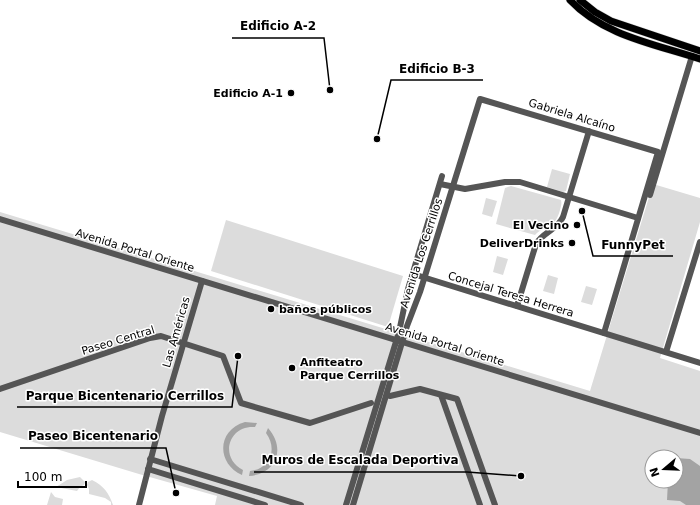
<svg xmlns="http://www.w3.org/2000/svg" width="700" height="505" font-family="'DejaVu Sans',sans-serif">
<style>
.green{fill:#dcdcdc;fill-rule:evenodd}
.water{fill:#a3a3a3}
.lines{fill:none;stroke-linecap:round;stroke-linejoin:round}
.major-casing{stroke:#dbdbdb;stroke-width:8}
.minor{stroke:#555;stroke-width:6}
.major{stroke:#000;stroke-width:7}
.poi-dot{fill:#000;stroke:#fff;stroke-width:1.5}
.labels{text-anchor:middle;stroke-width:3;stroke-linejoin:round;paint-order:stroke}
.poi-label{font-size:11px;font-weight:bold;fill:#000;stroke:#fff;text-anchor:end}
.street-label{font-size:11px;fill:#000;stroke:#fff}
.leader{fill:none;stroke:#000;stroke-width:1.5}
.callout-dot{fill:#000;stroke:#fff;stroke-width:1.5}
.callout-label{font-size:12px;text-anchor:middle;font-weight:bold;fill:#000;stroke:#fff;stroke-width:3;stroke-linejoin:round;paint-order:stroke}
</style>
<rect width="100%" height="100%" fill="#fff"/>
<!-- green -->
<g class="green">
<polygon points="552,169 570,174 566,191 563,192 547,187"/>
<path d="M653,184l47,14v24l-40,136 40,13v134h-485l2,-9 -78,-22 -139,-42v-220l590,179zM652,457h24v24h-24z"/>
<path d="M511,186l50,14c1,4 0,6 -1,10 -5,19 -14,14 -25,25l-39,-11 9,-36z"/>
<polygon points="486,198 497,201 492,217 482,214"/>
<polygon points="226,220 403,276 388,327 211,271"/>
<polygon points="497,256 508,259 503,275 493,272"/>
<polygon points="548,275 558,278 554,294 543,291"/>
<polygon points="586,286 597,289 592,305 581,302"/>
<polygon points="80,477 85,482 84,485 80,487 77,491 56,487 67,480"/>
<path d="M92,480c12,6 17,13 21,25h-2v-3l-6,-4 -16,-4v-5l-2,-4 1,-3z"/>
<polygon points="51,492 55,497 63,499 62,505 47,505"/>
</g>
<!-- water -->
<g class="water">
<path d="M245,422l12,1 -2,4c-27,-2 -36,31 -12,43l-1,5c-26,-12 -25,-45 3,-53z"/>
<path d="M268,428c18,20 9,46 -19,48l1,-5c20,-2 28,-22 16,-38z"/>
<polygon points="676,458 690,459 700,466 700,505 686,505 680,501 667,500 668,481 676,481"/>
</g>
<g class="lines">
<!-- major casing -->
<g class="major-casing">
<g id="major">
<path d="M570,0c34,36 85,44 130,59"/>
<polyline points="580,0 595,12 611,21 700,51"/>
</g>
</g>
<!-- minor -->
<g class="minor">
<polyline points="440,184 465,189 505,182 520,182 638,218"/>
<polyline points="650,195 692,56"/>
<polyline points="0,219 700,433"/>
<polyline points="413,274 700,363"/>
<path d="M517,306l19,-62c7,-12 21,-14 27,-27l26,-86"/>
<polyline points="666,352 700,242"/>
<polyline points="0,389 150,338 161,336 223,356 241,403 310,423 371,403"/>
<polyline points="441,395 480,505"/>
<polyline points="390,396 420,389 457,399 495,505"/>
<polyline points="150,459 301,505"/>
<polyline points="148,469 265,505"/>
<polyline points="139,505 162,416 202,281"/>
<polyline points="346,505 399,332 408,289 442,176"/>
<polyline points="353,505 407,326 420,292 480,99 658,152 604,333"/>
</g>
<!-- major -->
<use href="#major" class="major"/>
</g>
<!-- markers -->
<g class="poi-dot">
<circle cx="291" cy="93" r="4"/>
<circle cx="577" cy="225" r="4"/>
<circle cx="572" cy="243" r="4"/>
<circle cx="271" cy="309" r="4"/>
<circle cx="292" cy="368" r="4"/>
</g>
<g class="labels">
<!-- poi labels -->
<g class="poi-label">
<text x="283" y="97">Edificio A-1</text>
<text x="569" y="229">El Vecino</text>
<text x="564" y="247">DeliverDrinks</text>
<text x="279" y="313" text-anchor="start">baños públicos</text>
<text x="300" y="366" text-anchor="start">Anfiteatro<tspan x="300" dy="13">Parque Cerrillos</tspan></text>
</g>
<!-- street labels -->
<g class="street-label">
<text transform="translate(572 115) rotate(17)" y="4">Gabriela Alcaíno</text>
<text transform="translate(135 250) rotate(17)" y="4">Avenida Portal Oriente</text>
<text transform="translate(421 253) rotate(-72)" y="4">Avenida Los Cerrillos</text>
<text transform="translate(511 294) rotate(17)" y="4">Concejal Teresa Herrera</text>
<text transform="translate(176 332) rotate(-74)" y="4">Las Américas</text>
<text transform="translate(118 340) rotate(-17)" y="4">Paseo Central</text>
<text transform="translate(445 344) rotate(17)" y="4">Avenida Portal Oriente</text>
</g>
</g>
<!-- callouts -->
<path class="leader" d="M330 90L324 38H232M377 139L391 80H483M582 211L593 256H673M238 356L232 407H17M176 493L166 448H20M521 476L467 472H254"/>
<g class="callout-dot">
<circle cx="330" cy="90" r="4"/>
<circle cx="377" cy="139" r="4"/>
<circle cx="582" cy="211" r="4"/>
<circle cx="238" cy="356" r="4"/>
<circle cx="176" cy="493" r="4"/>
<circle cx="521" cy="476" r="4"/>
</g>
<g class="callout-label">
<text x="278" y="30">Edificio A-2</text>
<text x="437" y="73">Edificio B-3</text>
<text x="633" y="249">FunnyPet</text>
<text x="125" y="400">Parque Bicentenario Cerrillos</text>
<text x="93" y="440">Paseo Bicentenario</text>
<text x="360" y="464">Muros de Escalada Deportiva</text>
</g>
<!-- north arrow -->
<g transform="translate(664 469) rotate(251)"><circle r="19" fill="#ffffff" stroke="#999999"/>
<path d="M0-3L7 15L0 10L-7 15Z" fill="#000000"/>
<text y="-6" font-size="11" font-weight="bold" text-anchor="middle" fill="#000000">N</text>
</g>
<!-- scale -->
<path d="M18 481v6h68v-6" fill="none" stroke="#000000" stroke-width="2"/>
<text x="24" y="481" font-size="12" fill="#000000" stroke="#ffffff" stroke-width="3" paint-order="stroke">100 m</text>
</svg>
